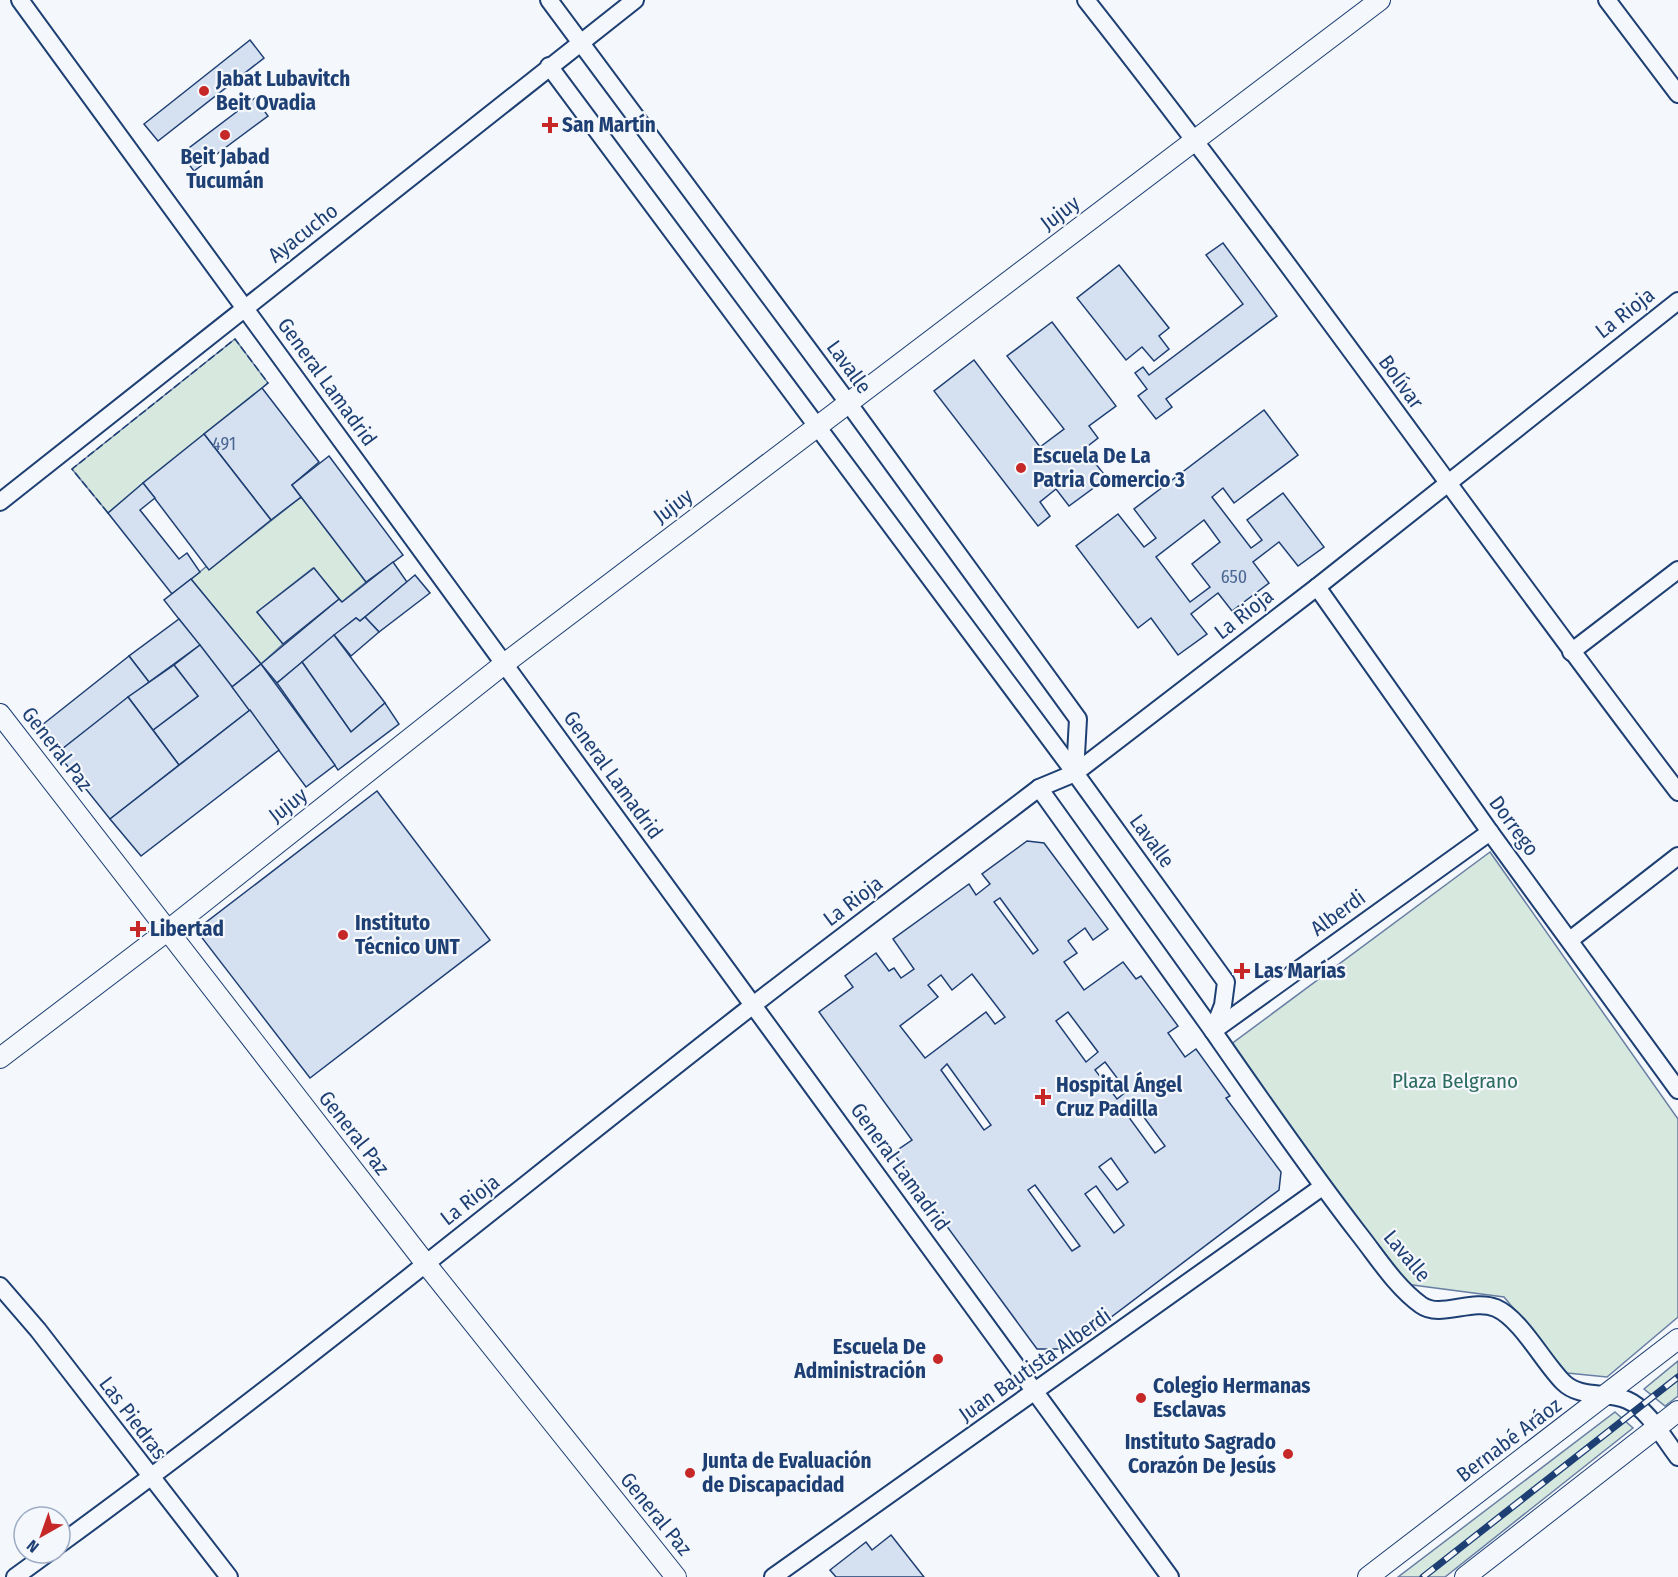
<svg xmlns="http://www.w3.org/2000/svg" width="1678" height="1577" font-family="'Fira Sans Condensed',sans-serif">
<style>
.green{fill:#d7e8df;stroke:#687fa3;stroke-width:1.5}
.building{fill:#d5e0f0;stroke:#1d3f73;stroke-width:1.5;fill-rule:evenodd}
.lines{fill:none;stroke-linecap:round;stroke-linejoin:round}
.minor-casing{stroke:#1d3f73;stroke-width:20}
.tertiary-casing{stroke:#1d3f73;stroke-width:22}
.minor{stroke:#f4f7fb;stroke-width:16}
.tertiary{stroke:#f4f7fb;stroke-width:20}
.rail-casing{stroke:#1d3f73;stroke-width:7}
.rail{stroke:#f4f7fb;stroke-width:4.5;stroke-dasharray:14;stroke-linecap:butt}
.fence{stroke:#1d3f73;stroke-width:1.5;stroke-dasharray:8 3;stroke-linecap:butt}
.poi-dot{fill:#c62828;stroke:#f4f7fb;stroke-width:2}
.labels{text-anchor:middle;stroke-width:4.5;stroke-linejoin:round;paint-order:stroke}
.number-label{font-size:18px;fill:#4b6792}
.poi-label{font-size:21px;font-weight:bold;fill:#1d3f73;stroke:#f4f7fb;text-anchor:start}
.street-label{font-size:21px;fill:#1d3f73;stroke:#f4f7fb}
.park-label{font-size:21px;fill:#2c6c60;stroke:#f4f7fb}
</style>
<rect width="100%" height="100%" fill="#f4f7fb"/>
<!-- green -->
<g class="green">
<polygon points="235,339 268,383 108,513 72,469"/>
<polygon points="301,497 366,582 342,602 313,568 257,612 283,644 261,664 191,579 207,566 210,569"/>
<polygon points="1490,852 1678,1119 1678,1317 1607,1377 1567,1373 1504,1297 1405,1284 1230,1045"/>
<polygon points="1678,1361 1678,1396 1665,1406 1644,1389"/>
<polygon points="1615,1412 1633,1428 1445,1577 1398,1577"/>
</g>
<!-- building -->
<g class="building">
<polygon points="250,40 264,58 158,141 144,124"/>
<polygon points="255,98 268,116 194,171 181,154"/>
<polygon points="1223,243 1277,316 1166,399 1172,407 1156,419 1138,396 1147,389 1135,373 1143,367 1149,375 1243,304 1206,255"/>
<polygon points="1119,265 1169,328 1159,336 1169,349 1154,361 1142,347 1126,360 1077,298"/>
<polygon points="1052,322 1116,406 1089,426 1098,438 1084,449 1107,478 1069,506 1056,489 1040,502 1050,516 1038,526 934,391 974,360 1040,447 1064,429 1007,356"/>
<polygon points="262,388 319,462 292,485 301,497 271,520 204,434"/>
<path d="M1264,410l34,45 -64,48 -11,-15 -11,9 39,51 11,-8 -15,-20 36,-27 41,54 -26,19 -19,-24 -26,20 16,21 -37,28 -14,-18 -27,21 16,20 -29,21 -27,-37 -13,10 -62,-82 42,-32 26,33 12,-9 -22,-29zM1204,520l16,22 -28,22 18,23 -20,15 -34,-45z"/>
<polygon points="204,434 271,520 209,570 143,483"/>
<polygon points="329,456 403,555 366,582 292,485"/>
<polygon points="143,483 155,498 140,510 179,559 187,553 200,572 172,594 108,513"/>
<polygon points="393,562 407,582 360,621 356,618 277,683 261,664 339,599 342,602"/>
<polygon points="314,568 339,599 283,644 257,612"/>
<polygon points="415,575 430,593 379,632 365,617"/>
<polygon points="191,579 261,664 232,687 164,600"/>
<polygon points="365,617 379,632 351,656 334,635 356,618 360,621"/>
<polygon points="179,619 200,645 149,682 129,656"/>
<polygon points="334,635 385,703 351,732 302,662"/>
<polygon points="200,645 250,710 179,765 153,730 198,696 174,665"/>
<polygon points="129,656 149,682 57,753 37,729"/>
<polygon points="302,662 351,732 385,703 399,724 338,770 277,683"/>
<polygon points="261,664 335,765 306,787 232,687"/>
<polygon points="174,665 198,696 153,730 128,697"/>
<polygon points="128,697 179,765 110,819 57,753"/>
<polygon points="250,710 279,750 141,856 110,819"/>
<polygon points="377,791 490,940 310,1078 196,930"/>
<path d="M1027,841l17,2 64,86 -15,11 -8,-12 -17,13 9,12 -13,9 20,28 39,-28 13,17 5,-3 37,50 -10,7 17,24 11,-8 34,47 -4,2 55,74 -2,18 -210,159h-32l-144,-196 19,-13 -93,-128 34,-25 -8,-11 31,-23 13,18 5,-3 7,10 13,-9 -21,-30 76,-55 7,11 14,-11 -8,-10zM1000,898l38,52 -5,4 -39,-52zM972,974l33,43 -10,7 -9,-12 -61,46 -25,-32 38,-29 -10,-12 13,-10 11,15zM1068,1012l30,40 -12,10 -30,-41zM1105,1062l22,29 -10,8 -22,-29zM947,1064l44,61 -7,5 -43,-60zM1135,1105l30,41 -10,7 -30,-41zM1111,1158l17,24 -11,8 -18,-23zM1035,1185l45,61 -8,5 -44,-61zM1096,1186l28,39 -10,8 -29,-39z"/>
<polygon points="891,1535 924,1577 836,1577 830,1570 866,1542 872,1550"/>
</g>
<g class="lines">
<!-- minor casing -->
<g class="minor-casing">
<g id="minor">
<polyline points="20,0 1170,1577"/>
<polyline points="549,0 849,404 1078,719 1075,773"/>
<path d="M1086,0c204,259 392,530 592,792"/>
<polyline points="1607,0 1678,94"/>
<path d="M549,66l526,707 151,209 -3,23 -10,26c48,69 95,137 146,203 19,24 37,53 62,71 19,14 51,-7 75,3 25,11 47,54 67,74 17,17 43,9 64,18 21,9 37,39 51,57"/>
<polyline points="0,502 635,0"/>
<polyline points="1317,587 1490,832 1678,1090"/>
<polyline points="1571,652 1678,570"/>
<polyline points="1039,788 1213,1031 1490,832"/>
<polyline points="1570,940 1678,856"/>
<polyline points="0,1286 38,1330 229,1577"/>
<path d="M60,1544c236,-172 461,-358 692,-538 95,-74 191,-145 287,-218l36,-15 242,-186 361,-286"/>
<polyline points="15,1577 48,1553"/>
<polyline points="773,1577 1322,1187"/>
</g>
</g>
<!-- tertiary casing -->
<g class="tertiary-casing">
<g id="tertiary">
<polyline points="0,714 426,1264 676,1577"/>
<polyline points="0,1058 167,931 504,664 1380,0"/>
<polyline points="1368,1577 1678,1339"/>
<polyline points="1465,1577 1678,1411"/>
</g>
</g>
<!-- minor -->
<use href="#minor" class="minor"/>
<!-- tertiary -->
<use href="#tertiary" class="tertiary"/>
<!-- rail casing -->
<g class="rail-casing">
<polyline id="rail" points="1423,1577 1678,1377"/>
</g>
<!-- rail -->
<use href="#rail" class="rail"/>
<!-- fence -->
<polyline class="fence" points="108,513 72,469 235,339 268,383 262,388"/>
</g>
<!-- markers -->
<g class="poi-dot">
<circle cx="204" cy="91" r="6"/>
<path d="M547 116h6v6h6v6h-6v6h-6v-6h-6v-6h6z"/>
<circle cx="225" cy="135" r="6"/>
<circle cx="1021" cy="468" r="6"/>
<path d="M135 920h6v6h6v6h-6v6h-6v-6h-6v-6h6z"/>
<circle cx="343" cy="935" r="6"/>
<path d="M1239 962h6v6h6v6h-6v6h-6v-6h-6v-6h6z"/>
<path d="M1040 1088h6v6h6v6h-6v6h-6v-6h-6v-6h6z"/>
<circle cx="938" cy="1359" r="6"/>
<circle cx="1141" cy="1398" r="6"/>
<circle cx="1288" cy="1454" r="6"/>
<circle cx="690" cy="1473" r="6"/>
</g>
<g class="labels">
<!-- number labels -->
<g class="number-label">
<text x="224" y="450">491</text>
<text x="1234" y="583">650</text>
</g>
<!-- poi labels -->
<g class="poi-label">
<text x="216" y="86">Jabat Lubavitch<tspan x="216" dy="24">Beit Ovadia</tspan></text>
<text x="562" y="132">San Martín</text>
<text x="225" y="164" text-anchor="middle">Beit Jabad<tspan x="225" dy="24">Tucumán</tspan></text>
<text x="1033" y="463">Escuela De La<tspan x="1033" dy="24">Patria Comercio 3</tspan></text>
<text x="355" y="930">Instituto<tspan x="355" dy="24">Técnico UNT</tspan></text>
<text x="150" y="936">Libertad</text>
<text x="1254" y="978">Las Marías</text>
<text x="1056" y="1092">Hospital Ángel<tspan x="1056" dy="24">Cruz Padilla</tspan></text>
<text x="926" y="1354" text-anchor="end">Escuela De<tspan x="926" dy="24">Administración</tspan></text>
<text x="1153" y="1393">Colegio Hermanas<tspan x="1153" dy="24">Esclavas</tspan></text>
<text x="1276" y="1449" text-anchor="end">Instituto Sagrado<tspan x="1276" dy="24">Corazón De Jesús</tspan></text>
<text x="702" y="1468">Junta de Evaluación<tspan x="702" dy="24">de Discapacidad</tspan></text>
</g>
<!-- street labels -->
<g class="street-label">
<text transform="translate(1060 213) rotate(-37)" y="7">Jujuy</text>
<text transform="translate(303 233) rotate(-38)" y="7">Ayacucho</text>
<text transform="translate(1625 313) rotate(-38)" y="7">La Rioja</text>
<text transform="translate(849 367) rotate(54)" y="7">Lavalle</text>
<text transform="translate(327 382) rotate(54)" y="7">General Lamadrid</text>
<text transform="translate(1401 382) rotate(54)" y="7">Bolívar</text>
<text transform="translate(673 506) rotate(-37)" y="7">Jujuy</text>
<text transform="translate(1244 614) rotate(-38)" y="7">La Rioja</text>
<text transform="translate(57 749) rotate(52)" y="7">General Paz</text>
<text transform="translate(613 775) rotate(54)" y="7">General Lamadrid</text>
<text transform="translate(288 805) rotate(-38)" y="7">Jujuy</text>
<text transform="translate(1514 826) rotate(54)" y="7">Dorrego</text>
<text transform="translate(1152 841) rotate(54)" y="7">Lavalle</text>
<text transform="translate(853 901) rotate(-37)" y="7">La Rioja</text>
<text transform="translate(1338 913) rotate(-36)" y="7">Alberdi</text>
<text transform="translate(354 1133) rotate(52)" y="7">General Paz</text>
<text transform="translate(900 1167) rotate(54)" y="7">General Lamadrid</text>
<text transform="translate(470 1200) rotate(-38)" y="7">La Rioja</text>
<text transform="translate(1407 1256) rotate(50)" y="7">Lavalle</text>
<text transform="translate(1035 1365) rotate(-35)" y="7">Juan Bautista Alberdi</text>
<text transform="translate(133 1418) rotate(53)" y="7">Las Piedras</text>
<text transform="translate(1509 1440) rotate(-37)" y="7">Bernabé Aráoz</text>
<text transform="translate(656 1514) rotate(51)" y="7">General Paz</text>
</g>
<!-- park labels -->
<g class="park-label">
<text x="1455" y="1088">Plaza Belgrano</text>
</g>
</g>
<!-- north arrow -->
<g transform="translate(42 1535) rotate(220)"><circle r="28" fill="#f4f7fb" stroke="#9eadc5" stroke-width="1.5"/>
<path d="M0-4.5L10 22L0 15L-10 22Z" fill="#c62828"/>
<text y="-9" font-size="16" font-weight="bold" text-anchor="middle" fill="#1d3f73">N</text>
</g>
</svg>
